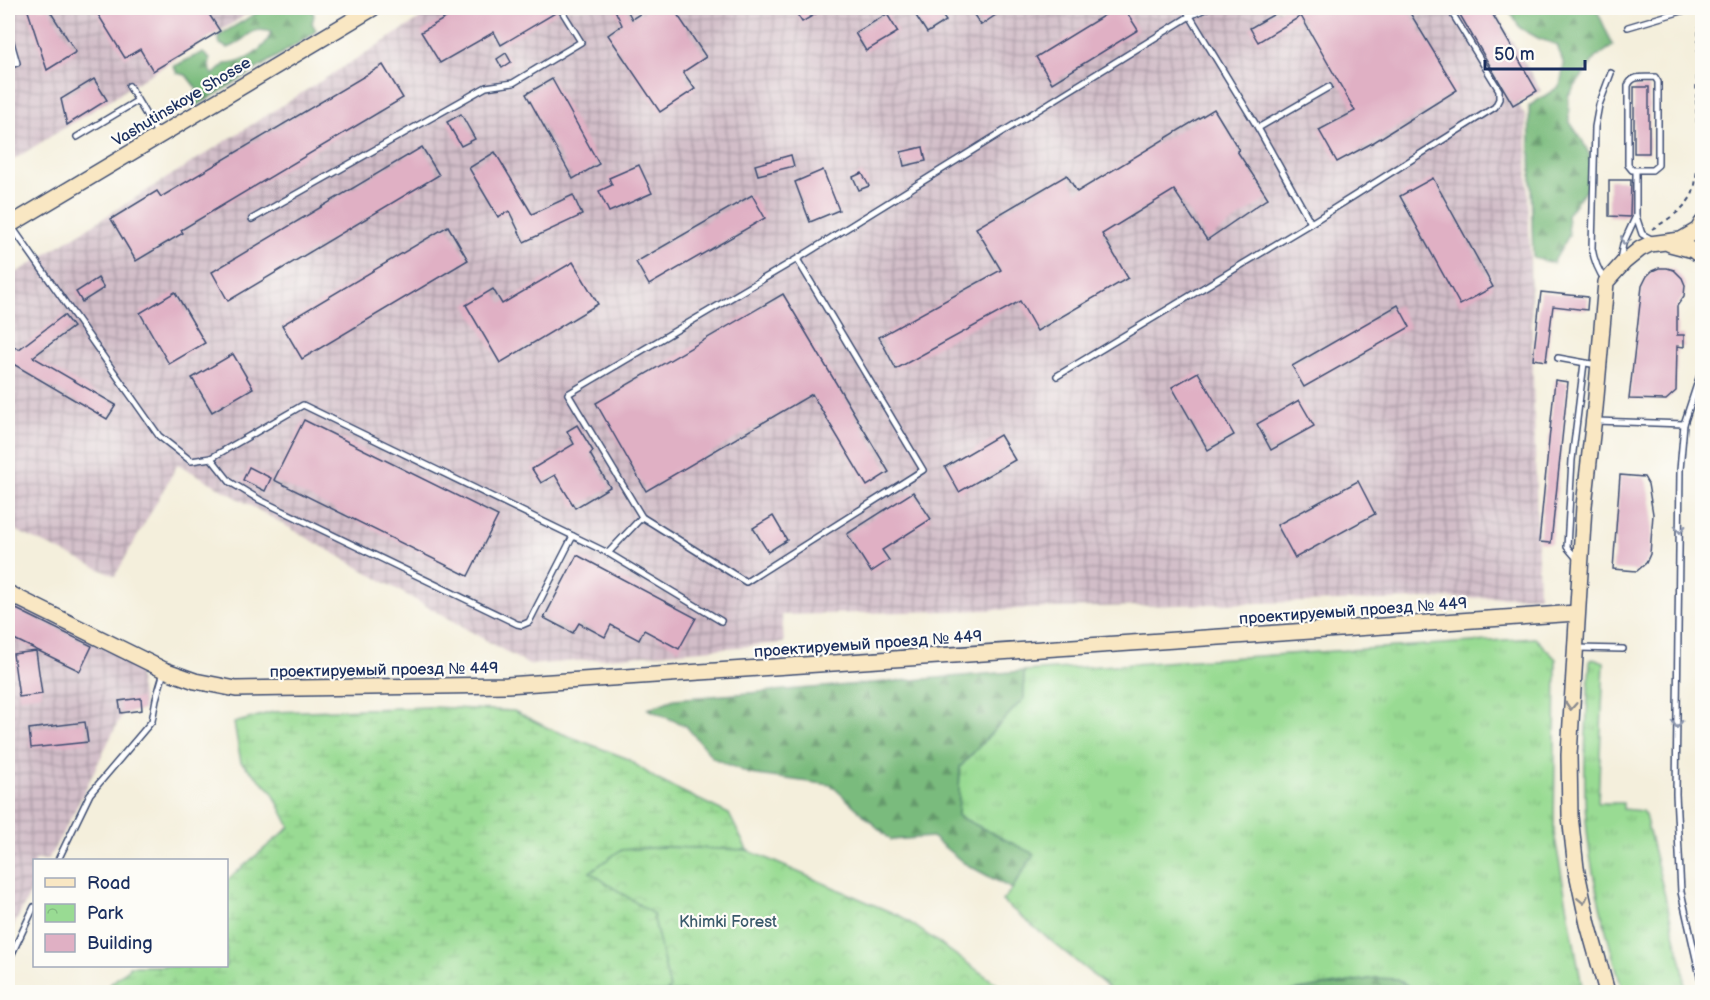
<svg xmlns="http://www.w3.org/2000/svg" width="1710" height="1000" font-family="'Balsamiq Sans',sans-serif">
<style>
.industrial{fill:url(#industrial-grid)}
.grass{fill:url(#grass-tufts);stroke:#5a8578;stroke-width:1.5}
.forest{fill:url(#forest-firs);stroke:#4a756e;stroke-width:1.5}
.wetland{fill:url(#wetland-marsh);stroke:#5a8578;stroke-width:1.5}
.park{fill:url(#park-crowns);stroke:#5a8578;stroke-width:1.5}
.building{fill:#e0b0c4}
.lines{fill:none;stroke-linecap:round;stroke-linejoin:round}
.lane-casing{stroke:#3c4c71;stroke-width:8}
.secondary-casing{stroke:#3c4c71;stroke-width:18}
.path{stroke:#3c4c71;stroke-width:2;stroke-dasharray:4.5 4.5;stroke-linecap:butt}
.lane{stroke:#fff;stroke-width:5}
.secondary{stroke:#f9e7c3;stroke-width:15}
.oneway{stroke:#8d97ae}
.oneway2{stroke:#8a8b90}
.labels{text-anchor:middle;stroke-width:4.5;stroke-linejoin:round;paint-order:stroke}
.street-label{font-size:16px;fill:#1b2f5e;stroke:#fdfcf7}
.park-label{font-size:16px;fill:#3a5a6b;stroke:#fdfcf7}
</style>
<defs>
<pattern id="industrial-grid" width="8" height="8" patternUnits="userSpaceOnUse" patternTransform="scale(1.5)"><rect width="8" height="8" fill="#d2bdc8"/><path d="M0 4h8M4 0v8" fill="none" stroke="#aa9aa6"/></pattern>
<pattern id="grass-tufts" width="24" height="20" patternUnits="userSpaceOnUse" patternTransform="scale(1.5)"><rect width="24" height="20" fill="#99db93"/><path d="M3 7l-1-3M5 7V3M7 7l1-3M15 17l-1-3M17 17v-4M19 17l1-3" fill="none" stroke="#83bc81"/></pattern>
<pattern id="forest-firs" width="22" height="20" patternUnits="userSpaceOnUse" patternTransform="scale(1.5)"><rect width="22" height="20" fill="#7abb7d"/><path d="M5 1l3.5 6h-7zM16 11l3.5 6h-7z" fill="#63986a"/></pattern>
<pattern id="wetland-marsh" width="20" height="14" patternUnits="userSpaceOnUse" patternTransform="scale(1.5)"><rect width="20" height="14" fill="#99db93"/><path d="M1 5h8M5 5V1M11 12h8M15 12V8" fill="none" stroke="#83bc81"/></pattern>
<pattern id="park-crowns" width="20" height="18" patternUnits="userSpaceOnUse" patternTransform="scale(1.5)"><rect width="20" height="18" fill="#99db93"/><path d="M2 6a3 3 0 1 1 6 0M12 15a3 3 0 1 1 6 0" fill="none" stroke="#83bc81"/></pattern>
</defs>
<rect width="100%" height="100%" fill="#fdfcf7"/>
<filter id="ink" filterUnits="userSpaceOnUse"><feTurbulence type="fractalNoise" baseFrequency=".0167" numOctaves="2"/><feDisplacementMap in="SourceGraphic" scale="12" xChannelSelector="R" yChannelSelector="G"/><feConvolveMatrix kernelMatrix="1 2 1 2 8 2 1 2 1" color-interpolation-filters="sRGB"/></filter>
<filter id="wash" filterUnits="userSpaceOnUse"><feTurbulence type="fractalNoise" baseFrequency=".008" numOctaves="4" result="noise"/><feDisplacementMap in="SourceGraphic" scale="24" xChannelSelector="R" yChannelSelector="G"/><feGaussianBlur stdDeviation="1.35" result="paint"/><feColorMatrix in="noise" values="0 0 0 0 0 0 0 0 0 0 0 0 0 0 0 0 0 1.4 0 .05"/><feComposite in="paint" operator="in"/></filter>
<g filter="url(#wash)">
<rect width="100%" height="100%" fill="#f4efdc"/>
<!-- industrial -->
<g class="industrial">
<polygon points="8,8 257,8 8,163"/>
<polygon points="437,8 1493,8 1541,91 1518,104 1526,117 1539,596 782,615 784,643 529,665 178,464 115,576 8,527 8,278"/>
<polygon points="8,600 137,663 144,710 122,714 77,806 48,860 34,860 34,886 8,937"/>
</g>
<!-- grass -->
<g class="grass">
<polygon points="1535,638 1556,659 1554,833 1583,992 1412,992 1414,990 1376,978 1292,991 1291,992 1114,992 1002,901 1012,889 1033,854 958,816 960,767 1024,698 1024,671"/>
<path d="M1596,659l8,3 -6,141h25v6l19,2 3,4 38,154 2,23h-62c-14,-47 -29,-103 -35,-152 -7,-59 -1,-120 2,-180z"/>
</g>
<!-- forest -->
<g class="forest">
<path d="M265,8h46l3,7 -2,8 4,7 -6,6 -115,71 -6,-2 -1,-6 6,-2 3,-8 -11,-14 -9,-2 -4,-7c11,-3 19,-10 30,-13l7,6 -1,8 4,8 12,-11c18,0 41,-14 46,-32 -24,-8 -25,12 -44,16l-7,-4 -2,-8z"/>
<polygon points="1508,8 1596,8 1613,46 1595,58 1568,96 1569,121 1582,140 1593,162 1591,182 1567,215 1569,235 1553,263 1533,258 1529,106 1560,86 1564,65 1557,45 1538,38 1520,28"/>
<polygon points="1024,671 1024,698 960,767 958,816 1034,854 1012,889 964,863 932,837 891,840 831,785 750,774 713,758 686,726 648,709 674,699"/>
<polygon points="1376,978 1397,979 1414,990 1412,992 1291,992 1292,991"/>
</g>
<!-- wetland -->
<polygon class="wetland" points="432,707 514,711 550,729 626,758 658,780 729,814 747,850 665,847 621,850 590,872 653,914 670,989 666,992 101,992 128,969 129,966 226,966 227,880 290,827 271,790 241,762 234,723 273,712"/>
<!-- park -->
<polygon class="park" points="665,847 747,850 902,917 1008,992 666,992 670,989 653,914 590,872 621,850"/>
<g id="blocks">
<!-- building -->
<g class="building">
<polygon points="27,8 48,8 76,52 47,70"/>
<polygon points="94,8 205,8 220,31 153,71 140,49 125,58"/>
<polygon points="463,8 555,8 557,12 501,45 494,32 440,63 421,32"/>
<polygon points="614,8 626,8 632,19 649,8 673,8 706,57 683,72 695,89 660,112 608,35 622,25"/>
<polygon points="793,8 826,8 802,22"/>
<polygon points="911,8 937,8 946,21 927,33"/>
<polygon points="969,8 1006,8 981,25"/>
<polygon points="1116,8 1124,8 1138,30 1052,83 1036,57"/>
<polygon points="1285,8 1407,8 1457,90 1374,142 1337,162 1319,130 1355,111 1301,16 1258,42 1250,28"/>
<polygon points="1456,8 1489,8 1537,91 1513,105"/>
<polygon points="887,14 898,32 866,51 855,33"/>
<polygon points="506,53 511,62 502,68 497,59"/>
<polygon points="383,65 403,98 181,230 183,233 136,261 111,219 157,191 161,197"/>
<polygon points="94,79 107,100 67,125 61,99"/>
<polygon points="552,79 599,164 573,179 526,94"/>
<rect x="1634" y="87" width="15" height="66"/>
<polygon points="1214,109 1239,150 1237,151 1268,198 1207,240 1174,190 1102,234 1128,278 1037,331 1020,301 896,369 879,337 1001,270 976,228 1067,175 1077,192"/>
<polygon points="461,114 475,139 461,146 447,122"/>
<polygon points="422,147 439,175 228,301 212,272"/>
<polygon points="923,147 926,161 904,166 901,152"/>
<polygon points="495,152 532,214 573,195 582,215 524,242 509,211 498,217 469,168"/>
<polygon points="791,155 794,166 758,175 755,165"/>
<polygon points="639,165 652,193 609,212 599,191 612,185 609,178"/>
<polygon points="823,170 839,210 810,222 795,182"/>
<polygon points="862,173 869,186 859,190 853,177"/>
<polygon points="1433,178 1493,287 1460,305 1400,196"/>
<polygon points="1609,180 1631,180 1630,217 1609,216"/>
<polygon points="752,195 765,218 649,285 636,262"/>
<polygon points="448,226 468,260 302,359 282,325"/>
<polygon points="573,262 598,304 500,363 466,305 493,289 502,304"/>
<polygon points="1659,268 1667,268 1674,270 1682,278 1685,285 1684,296 1677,306 1677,335 1684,335 1684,347 1677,346 1676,391 1666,400 1629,399 1642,286 1647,276 1652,271"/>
<polygon points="98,278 104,288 82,302 76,292"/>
<polygon points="175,292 205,343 169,364 140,313"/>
<polygon points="1541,292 1588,297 1587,310 1553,306 1546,361 1533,359"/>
<polygon points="783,294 889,472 867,486 812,394 646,491 596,403"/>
<polygon points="1398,305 1410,327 1304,387 1292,366"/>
<polygon points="64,315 73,327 33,357 116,405 107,419 8,361 15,347 19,349"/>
<polygon points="233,354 253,388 212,412 192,378"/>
<polygon points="1198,372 1234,435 1208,450 1172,387"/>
<polygon points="1555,380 1568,382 1551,543 1539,542"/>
<polygon points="1299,400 1314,426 1271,450 1257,424"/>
<polygon points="304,420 498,516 468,576 274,480"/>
<polygon points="577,425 593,451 590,454 610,487 575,508 555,475 541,483 532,469 574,444 567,431"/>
<polygon points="1000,435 1015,460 959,492 945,467"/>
<polygon points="249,467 271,478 265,491 243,480"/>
<polygon points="1620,475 1644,477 1648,484 1653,514 1650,554 1646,563 1637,571 1613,569"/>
<polygon points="1358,481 1375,514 1295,558 1277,525"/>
<polygon points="913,492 931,519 882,550 889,560 871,572 847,534"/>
<polygon points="773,516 787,540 768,552 753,528"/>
<polygon points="577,555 696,618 679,649 644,630 639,640 611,625 605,637 579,623 573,633 544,618"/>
<polygon points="8,605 92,646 80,671 12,638 13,634 8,631"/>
<polygon points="36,651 42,694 19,697 13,654"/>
<polygon points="141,698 142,710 121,713 119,701"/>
<polygon points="85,722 88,742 31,748 29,729"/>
</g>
</g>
</g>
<g filter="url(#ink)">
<use href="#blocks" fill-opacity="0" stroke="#3c4c71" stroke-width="1.5"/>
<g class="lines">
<!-- lane casing -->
<g class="lane-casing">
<g id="lane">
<polyline points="1207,8 1190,16 1258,128 1311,223"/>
<polyline points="1628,27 1692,8"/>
<polyline points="8,32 17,63 8,66"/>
<polyline points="129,86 157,133"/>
<polyline points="1258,128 1329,87"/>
<polyline points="77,137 137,101"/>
<path d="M1636,170h-4l-4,-5v-79c4,-12 16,-8 27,-9l3,5v83l-6,5h-16v46l6,18 9,5"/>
<polyline points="8,215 10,224 159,436 191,461 211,458 303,405 608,553"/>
<polyline points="252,219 486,87 513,83 581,42 560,8"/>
<polyline points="797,259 923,470 746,582 642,517 568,394 797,259 1190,16 1185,8"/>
<polyline points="1620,260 1623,244 1636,216"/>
<path d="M1606,282c-8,-11 -12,-21 -14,-34l3,-121 4,-22 12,-32"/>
<polyline points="1558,358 1597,365"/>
<polyline points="1702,369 1684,424 1680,470 1676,794 1681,892 1702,985"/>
<polyline points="1057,376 1311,223 1495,107 1499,99 1499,90 1449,8"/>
<polyline points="1596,421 1684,424"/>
<polyline points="211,458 230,482 260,500 517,624 522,625 529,622 573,536"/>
<polyline points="642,517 608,553 721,621"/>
<polyline points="1578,560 1567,547 1572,460 1584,363"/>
<polyline points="1577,648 1623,649"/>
<polyline points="58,860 90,794 152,721 156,699 164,672"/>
<polyline points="8,962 34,907"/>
</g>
</g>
<!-- secondary casing -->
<g class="secondary-casing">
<g id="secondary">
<polyline points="8,226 373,8"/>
<polyline points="1670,244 1693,250 1702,257"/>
<polyline points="8,593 164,670 195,681 236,689 507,685 1577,613"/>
<polyline points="1607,992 1588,924 1576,868 1570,816 1569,755 1584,506 1595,408 1606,282 1624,262 1640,249 1650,244 1681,240 1698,230 1702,223"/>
</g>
</g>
<!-- path -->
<g class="path">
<polyline points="1699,13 1696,97 1702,97"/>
<path d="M1652,229c14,-8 32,-19 40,-34 9,-20 4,-74 4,-98"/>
</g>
<!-- lane -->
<use href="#lane" class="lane"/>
<!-- secondary -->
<use href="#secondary" class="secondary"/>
</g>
<!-- one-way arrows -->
<defs><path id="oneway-chevron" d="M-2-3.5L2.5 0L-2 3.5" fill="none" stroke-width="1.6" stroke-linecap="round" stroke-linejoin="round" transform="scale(1.5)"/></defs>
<g class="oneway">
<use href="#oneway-chevron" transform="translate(1625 241) rotate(111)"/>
<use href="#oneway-chevron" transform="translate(1680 529) rotate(91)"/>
<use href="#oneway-chevron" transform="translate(1677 724) rotate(91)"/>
</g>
<g class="oneway2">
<use href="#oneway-chevron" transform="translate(1571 706) rotate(93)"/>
<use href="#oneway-chevron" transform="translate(1583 900) rotate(78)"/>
</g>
</g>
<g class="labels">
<!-- street labels -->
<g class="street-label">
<text transform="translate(181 101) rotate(-31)" y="6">Vashutinskoye Shosse</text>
<text transform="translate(1353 610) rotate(-4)" y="6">проектируемый проезд № 449</text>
<text transform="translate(868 643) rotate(-4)" y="6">проектируемый проезд № 449</text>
<text transform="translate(384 669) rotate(-1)" y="6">проектируемый проезд № 449</text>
</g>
<!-- park labels -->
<g class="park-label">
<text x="728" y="927">Khimki Forest</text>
</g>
</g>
<!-- margin -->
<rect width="1710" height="1000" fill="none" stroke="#fdfcf7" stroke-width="30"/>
<!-- legend -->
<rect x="33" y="859" width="195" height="108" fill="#fdfcf7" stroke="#a3aaba" stroke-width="1.5"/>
<rect x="45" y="878" width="30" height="9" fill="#f9e7c3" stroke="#a3aaba" stroke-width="1.5"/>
<text x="87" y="889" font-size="18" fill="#1b2f5e">Road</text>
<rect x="45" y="904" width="30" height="18" fill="url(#park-crowns)" stroke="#a3aaba" stroke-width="1.5"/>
<text x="87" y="919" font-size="18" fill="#1b2f5e">Park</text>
<rect x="45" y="934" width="30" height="18" fill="#e0b0c4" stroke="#a3aaba" stroke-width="1.5"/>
<text x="87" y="949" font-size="18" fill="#1b2f5e">Building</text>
<!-- scale -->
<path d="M1485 60v9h100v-9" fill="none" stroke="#1b2f5e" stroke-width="3"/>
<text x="1494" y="60" font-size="18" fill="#1b2f5e" stroke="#fdfcf7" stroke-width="4.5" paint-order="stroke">50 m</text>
</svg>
